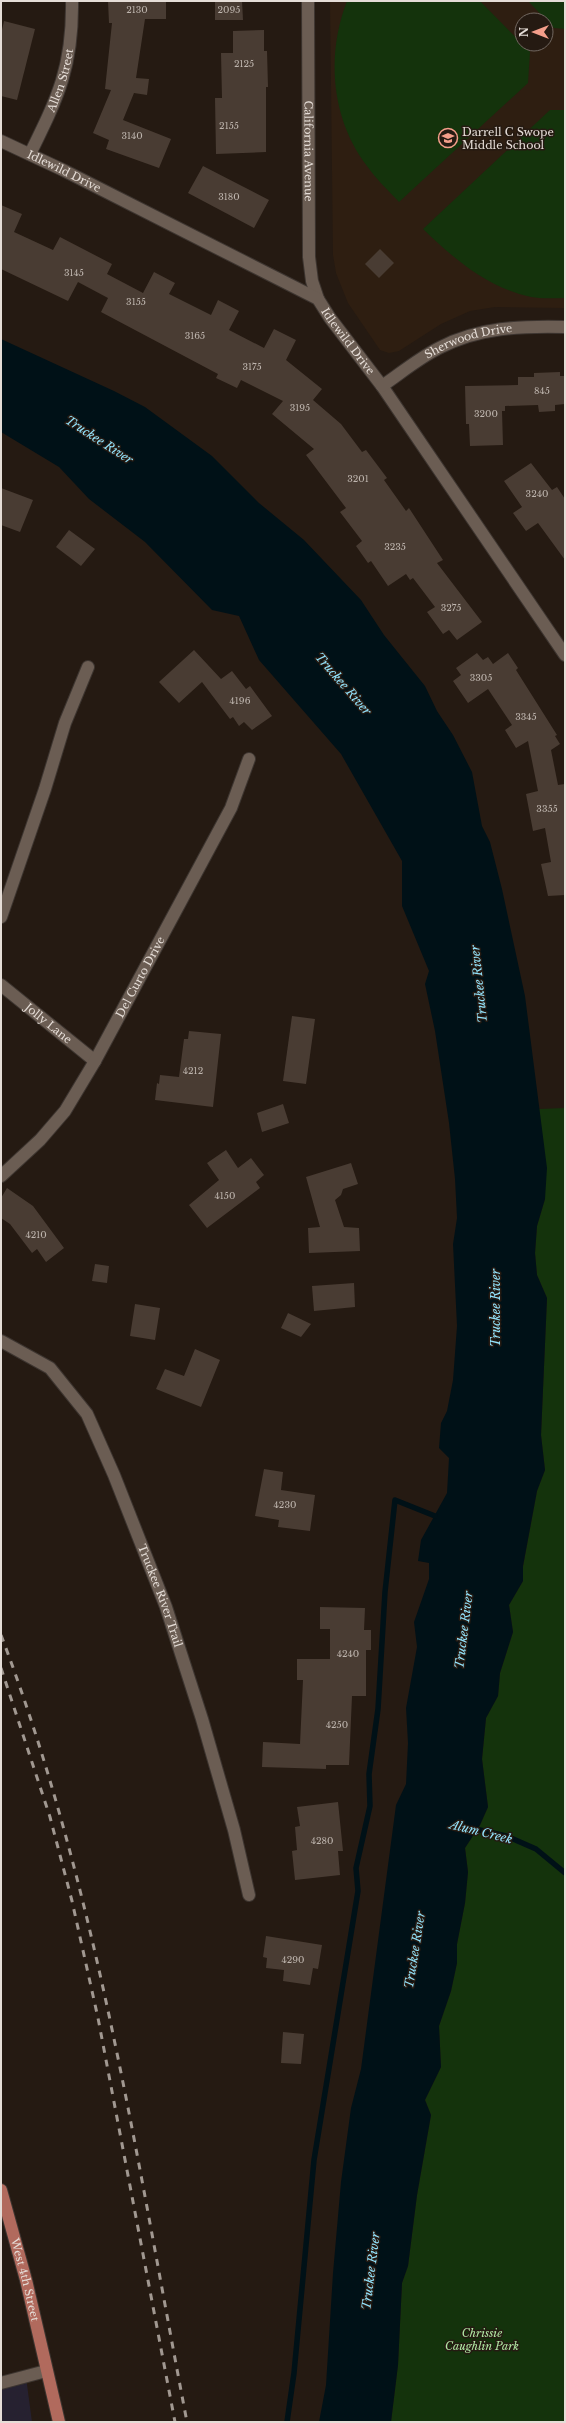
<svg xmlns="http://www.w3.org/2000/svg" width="566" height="2423" font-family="'Libre Baskerville',serif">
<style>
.commercial{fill:#262130}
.built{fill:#2e1e11;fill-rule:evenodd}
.green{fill:#14330c}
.water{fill:#001117}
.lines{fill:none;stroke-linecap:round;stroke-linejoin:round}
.stream{stroke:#001117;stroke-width:5.5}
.building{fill:#493c33}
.minor-casing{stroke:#3d3530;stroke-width:14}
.major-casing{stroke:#3d3530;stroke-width:14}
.minor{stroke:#6b5d53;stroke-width:12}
.major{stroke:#b16a5d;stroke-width:12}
.rail{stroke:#a19891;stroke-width:3;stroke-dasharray:7 7;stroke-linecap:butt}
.labels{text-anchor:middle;stroke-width:3;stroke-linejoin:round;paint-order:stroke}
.number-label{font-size:9px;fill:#beb5ae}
.street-label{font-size:11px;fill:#e5ddd7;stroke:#251a12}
.poi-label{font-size:11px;fill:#e5ddd7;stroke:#251a12;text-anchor:start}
.park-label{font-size:11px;font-style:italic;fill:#b0e7a3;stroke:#251a12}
.water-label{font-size:12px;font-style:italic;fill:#93e4fd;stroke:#251a12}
</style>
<rect width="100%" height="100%" fill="#251a12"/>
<!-- commercial -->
<polygon class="commercial" points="26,2377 32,2422 1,2422 1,2383"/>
<!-- built -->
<path class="built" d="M330,1h235v307l-70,-1 -25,4 -29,13 -42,27 -10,2 -9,-3 -32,-47 -12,-30 -3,-18zM522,20h24v24h-24z"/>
<!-- green -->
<g class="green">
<path d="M347,1h133l50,51 -2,31 -129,119c-11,-12 -23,-23 -32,-36 -36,-47 -41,-111 -20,-165z"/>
<polygon points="528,1 565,1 565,29 554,28"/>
<path d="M550,110h15v188c-11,0 -23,1 -34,-1 -43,-9 -77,-38 -108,-68z"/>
<polygon points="565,1108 565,2422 391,2422 398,2365 402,2283 408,2266 417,2195 431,2115 425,2100 441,2067 439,2026 451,1991 457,1963 457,1944 465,1903 468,1872 465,1848 480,1825 488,1807 482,1759 486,1718 498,1696 500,1673 513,1632 509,1605 523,1581 523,1567 537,1491 545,1470 541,1435 547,1298 537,1275 535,1253 537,1226 545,1199 539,1109"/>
</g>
<!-- water -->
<polygon class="water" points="1,339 114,391 145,407 212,456 259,503 304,540 361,600 384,635 425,686 437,711 453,735 472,772 482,826 490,842 502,889 525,996 547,1168 545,1199 537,1226 535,1253 537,1275 547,1298 541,1435 545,1470 537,1491 523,1566 523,1581 509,1605 513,1632 500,1673 498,1696 486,1718 482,1759 488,1807 480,1825 465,1848 468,1872 465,1903 457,1944 457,1963 451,1991 439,2026 441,2067 425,2100 431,2115 417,2195 408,2266 402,2283 398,2365 391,2422 319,2422 326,2385 333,2273 341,2182 351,2108 361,2069 396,1805 406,1784 408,1743 406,1708 417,1647 414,1622 429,1579 429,1563 418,1561 421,1540 447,1493 449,1458 439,1448 441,1423 447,1411 453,1380 457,1326 453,1244 457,1218 455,1179 449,1123 435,1031 425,984 429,971 402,906 402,861 341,754 259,660 239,616 212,610 145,542 89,499 59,467 1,432"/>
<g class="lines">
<!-- stream -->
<g class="stream">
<polyline points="471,1828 506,1836 536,1849 565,1873"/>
<polyline points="287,2422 294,2373 314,2160 358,1891 356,1868 370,1806 369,1774 378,1709 385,1592 395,1500 435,1516"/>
</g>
</g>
<!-- building -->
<g class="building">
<polygon points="108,1 166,1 166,19 145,19 136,78 149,79 147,95 134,93 123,120 171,139 159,168 106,149 109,140 93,133 111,90 105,89 112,23 109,23"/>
<polygon points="215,1 242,1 243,20 215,20"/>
<polygon points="4,21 35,29 17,100 1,96 1,34"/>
<polygon points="264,30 264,51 267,51 268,87 266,87 266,152 216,154 215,98 222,98 221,53 233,53 233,31"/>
<polygon points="203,166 269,200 254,228 188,193"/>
<polygon points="1,205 22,214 14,232 53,250 60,237 112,264 107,274 143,293 154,272 175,283 169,294 211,315 218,300 239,311 229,330 264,348 274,329 296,340 286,360 322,389 313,400 341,424 362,452 366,450 387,478 384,480 406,511 409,508 443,560 437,563 482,622 457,640 449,630 443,634 427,612 435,607 413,578 410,580 406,574 388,586 371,561 368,563 356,546 362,541 340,512 346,508 306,455 314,449 272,414 283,401 241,380 237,388 216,378 218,374 101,312 108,298 78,282 68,301 1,269"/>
<polygon points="380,249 394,263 379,278 365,264"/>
<polygon points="560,372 560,376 565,376 565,404 555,405 555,411 539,412 538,405 505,406 505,411 502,411 503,445 470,446 469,424 466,424 465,386 518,385 518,377 534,377 534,373"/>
<polygon points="531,463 552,490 557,487 565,499 565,560 538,523 526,531 513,513 522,507 504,481"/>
<polygon points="1,488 33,500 20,532 1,525"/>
<polygon points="69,530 95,549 81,566 56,547"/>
<polygon points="194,650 221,679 232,671 246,689 250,686 272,716 252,730 244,722 239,726 233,717 230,719 202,682 179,703 159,682"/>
<polygon points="477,653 483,660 488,657 493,664 508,653 518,668 516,670 557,735 555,736 560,744 551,750 558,785 565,784 565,895 548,896 541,864 551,862 545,828 533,831 526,794 538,791 528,741 516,748 505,730 512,725 488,689 468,703 453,681 461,675 456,668"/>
<polygon points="292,1016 315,1019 306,1084 283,1081"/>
<polygon points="189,1031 221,1034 213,1107 155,1100 157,1083 159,1084 160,1075 179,1077 184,1039 188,1039"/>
<polygon points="283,1104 289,1123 262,1132 257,1113"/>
<polygon points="226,1150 238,1168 251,1158 264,1175 256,1182 260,1188 207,1228 189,1205 219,1180 207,1163"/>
<polygon points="351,1163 358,1184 343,1189 341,1195 335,1200 344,1227 359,1228 360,1251 309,1253 308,1228 320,1227 306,1177"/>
<polygon points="7,1188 33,1206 64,1248 46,1262 37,1249 32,1253 10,1224 1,1218 1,1198"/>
<polygon points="95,1264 109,1266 107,1283 92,1281"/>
<polygon points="354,1283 355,1307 314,1311 312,1286"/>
<polygon points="135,1304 160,1308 155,1340 130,1336"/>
<polygon points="288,1313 311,1324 301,1337 281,1328"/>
<polygon points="195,1349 220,1360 201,1407 156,1389 165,1369 184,1376"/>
<polygon points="264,1469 283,1472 281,1490 315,1495 310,1531 278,1527 279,1520 255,1516"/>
<polygon points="320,1607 365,1608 364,1630 371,1630 371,1650 366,1650 366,1696 352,1696 349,1765 326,1765 326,1769 262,1767 263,1742 300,1744 303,1680 297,1680 297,1659 330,1659 330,1629 320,1629"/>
<polygon points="338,1802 343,1851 338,1851 340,1875 295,1880 292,1851 297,1850 295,1827 300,1826 297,1807"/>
<polygon points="266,1936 322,1945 318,1969 313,1968 310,1985 283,1981 284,1970 266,1968 267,1958 263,1957"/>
<polygon points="283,2032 304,2034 301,2064 281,2063"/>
</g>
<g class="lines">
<!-- minor casing -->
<g class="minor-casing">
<g id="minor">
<path id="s1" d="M308,1l1,256 3,24 6,18"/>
<path id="s2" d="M1,141l62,29 255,129 12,19 52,68 183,269"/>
<path id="s3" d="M30,154c28,-57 43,-87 42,-153"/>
<path id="s4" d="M382,386c19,-13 37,-28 57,-38 40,-21 82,-22 126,-21"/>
<polyline points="1,917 45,789 65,723 88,667"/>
<path id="s5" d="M1,985l94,76"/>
<path id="s6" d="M1,1176l39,-36 25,-29 30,-50 136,-253 18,-49"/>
<path id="s7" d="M1,1341l49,27 37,46 27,61 52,132 36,112 32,111 15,65"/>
<polyline points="1,2383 46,2371"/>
</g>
</g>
<!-- major casing -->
<g class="major-casing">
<g id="major">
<path id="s8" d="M1,2190l25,90 33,142"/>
</g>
</g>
<!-- minor -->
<use href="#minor" class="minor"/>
<!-- major -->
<use href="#major" class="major"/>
<!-- rail -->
<g class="rail">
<path d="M1,1635c96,253 135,522 186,787"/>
<polyline points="1,1668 50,1817 72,1901 98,2018 175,2422"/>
</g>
</g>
<!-- icons -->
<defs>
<g id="school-ring" transform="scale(1)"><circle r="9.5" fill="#251a12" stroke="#f49e8a" stroke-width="1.5"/><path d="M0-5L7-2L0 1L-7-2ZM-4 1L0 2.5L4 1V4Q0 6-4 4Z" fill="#f49e8a"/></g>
</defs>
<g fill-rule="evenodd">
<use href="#school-ring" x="448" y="138"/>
</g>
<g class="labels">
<!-- number labels -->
<g class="number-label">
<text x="137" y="13">2130</text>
<text x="229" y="13">2095</text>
<text x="244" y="67">2125</text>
<text x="229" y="129">2155</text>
<text x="132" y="139">3140</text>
<text x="229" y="200">3180</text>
<text x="74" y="276">3145</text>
<text x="136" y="305">3155</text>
<text x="195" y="339">3165</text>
<text x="252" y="370">3175</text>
<text x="542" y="394">845</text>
<text x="300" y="411">3195</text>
<text x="486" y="417">3200</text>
<text x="358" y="482">3201</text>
<text x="537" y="497">3240</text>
<text x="395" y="550">3235</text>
<text x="451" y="611">3275</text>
<text x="481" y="681">3305</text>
<text x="240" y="704">4196</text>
<text x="526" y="720">3345</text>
<text x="547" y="812">3355</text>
<text x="193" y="1074">4212</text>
<text x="225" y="1199">4150</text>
<text x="36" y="1238">4210</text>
<text x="285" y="1508">4230</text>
<text x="348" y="1657">4240</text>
<text x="337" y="1728">4250</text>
<text x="322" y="1844">4280</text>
<text x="293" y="1963">4290</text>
</g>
<!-- street labels -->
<g class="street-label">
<text dy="4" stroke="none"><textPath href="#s3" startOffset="80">Allen Street</textPath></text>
<text dy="4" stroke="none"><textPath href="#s1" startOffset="150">California Avenue</textPath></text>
<text dy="4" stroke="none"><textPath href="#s2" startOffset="70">Idlewild Drive</textPath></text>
<text dy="4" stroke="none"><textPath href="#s2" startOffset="406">Idlewild Drive</textPath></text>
<text dy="4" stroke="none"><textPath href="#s4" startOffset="99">Sherwood Drive</textPath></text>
<text dy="4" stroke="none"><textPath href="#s6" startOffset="245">Del Curto Drive</textPath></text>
<text dy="4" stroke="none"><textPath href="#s5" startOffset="61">Jolly Lane</textPath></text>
<text dy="4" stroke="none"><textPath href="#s7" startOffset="311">Truckee River Trail</textPath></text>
<text dy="4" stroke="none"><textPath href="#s8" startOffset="93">West 4th Street</textPath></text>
</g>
<!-- poi labels -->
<g class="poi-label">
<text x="462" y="136">Darrell C Swope<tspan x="462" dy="13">Middle School</tspan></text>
</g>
<!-- park labels -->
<g class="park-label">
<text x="482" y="2337">Chrissie<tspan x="482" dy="13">Caughlin Park</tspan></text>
</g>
<!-- water labels -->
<g class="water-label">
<text transform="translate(99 440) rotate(33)" y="4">Truckee River</text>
<text transform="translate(343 684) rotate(49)" y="4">Truckee River</text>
<text transform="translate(479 984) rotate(-96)" y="4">Truckee River</text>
<text transform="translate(496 1308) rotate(-90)" y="4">Truckee River</text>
<text transform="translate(464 1630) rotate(-83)" y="4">Truckee River</text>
<text transform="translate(481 1832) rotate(14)" y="4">Alum Creek</text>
<text transform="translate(415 1950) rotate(-81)" y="4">Truckee River</text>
<text transform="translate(371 2271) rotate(-83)" y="4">Truckee River</text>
</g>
</g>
<!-- border -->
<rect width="566" height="2423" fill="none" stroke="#e5ddd7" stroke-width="4"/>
<!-- north arrow -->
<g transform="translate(534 32) rotate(270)"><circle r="19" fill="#251a12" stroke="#726861"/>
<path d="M0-3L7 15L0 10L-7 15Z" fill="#f49e8a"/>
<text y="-6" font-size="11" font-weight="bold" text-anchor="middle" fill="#e5ddd7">N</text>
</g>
</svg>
